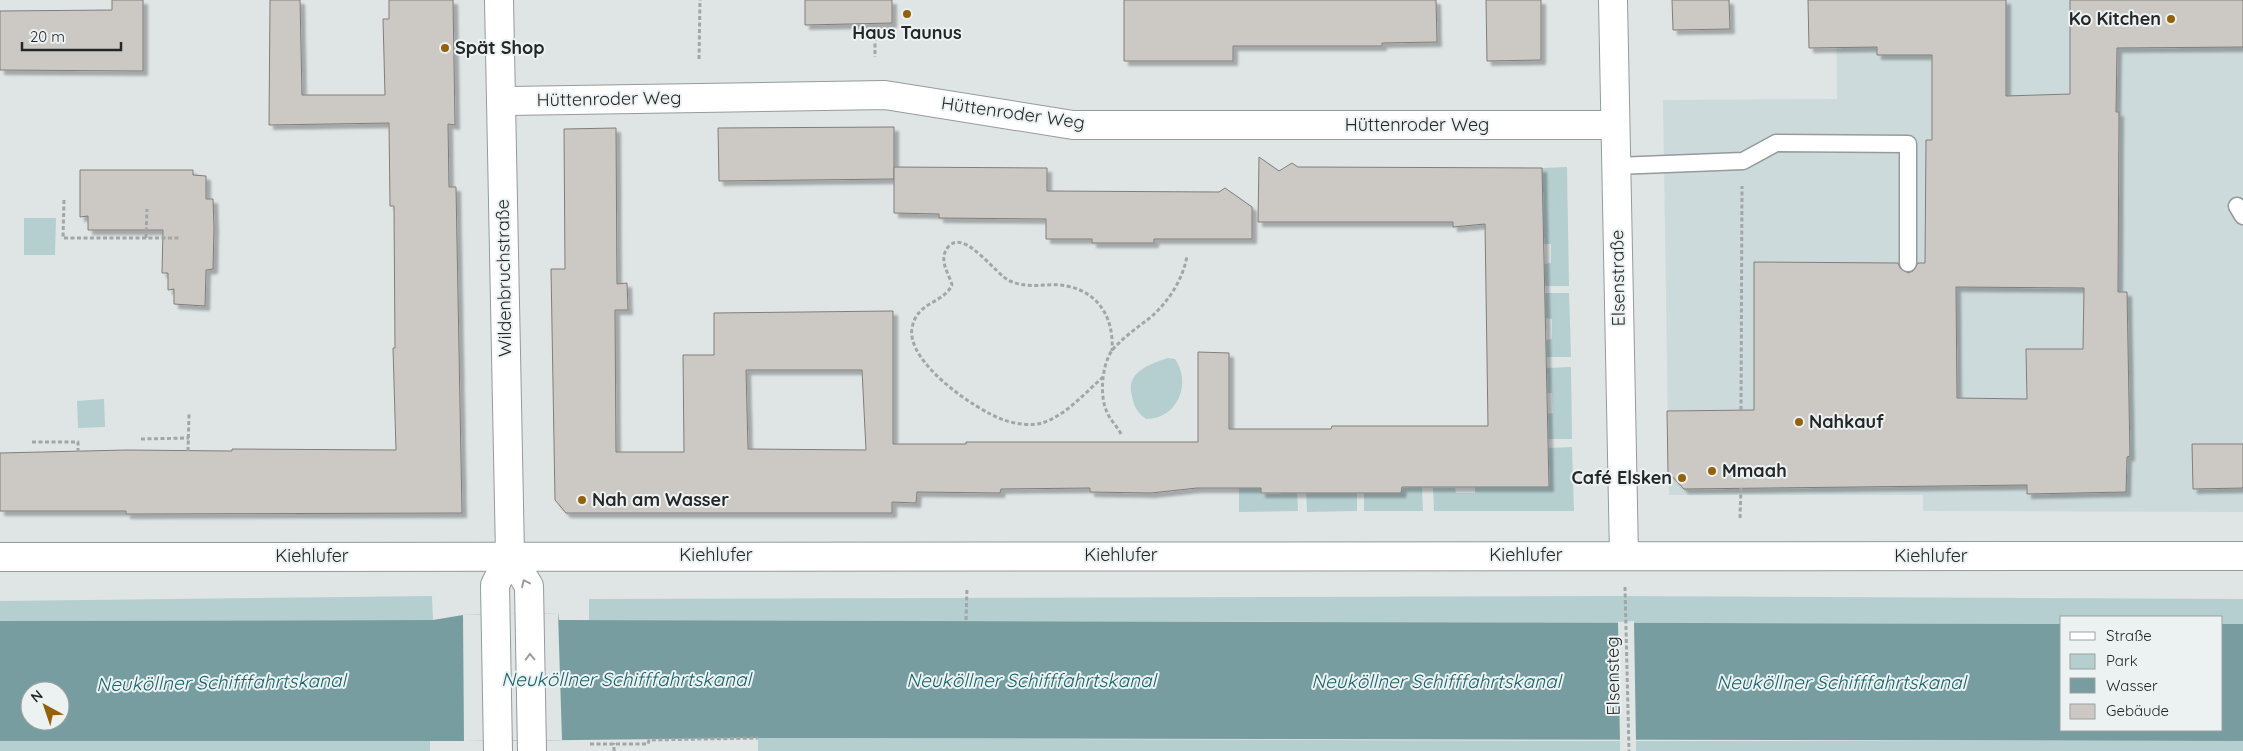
<svg xmlns="http://www.w3.org/2000/svg" width="2243" height="751" font-family="Quicksand,sans-serif">
<style>
.built{fill:#ccdadb}
.green{fill:#b5cfd1}
.water{fill:#789da0;fill-rule:evenodd}
.pier{fill:#dfe5e5}
.building{fill:#ccc9c5;stroke:#817e7a;fill-rule:evenodd;filter:url(#shadow)}
.lines{fill:none;stroke-linecap:round;stroke-linejoin:round}
.lane-casing{stroke:#959b9b;stroke-width:19}
.street-casing{stroke:#959b9b;stroke-width:30}
.secondary-casing{stroke:#959b9b;stroke-width:30}
.path{stroke:#a2a6a7;stroke-width:3;stroke-dasharray:4 2.5;stroke-linecap:butt}
.lane{stroke:#fff;stroke-width:16}
.street{stroke:#fff;stroke-width:28}
.secondary{stroke:#fff;stroke-width:28}
.oneway{stroke:#9c9d9e}
.poi-dot{fill:#92620f;stroke:#ecf2f2;stroke-width:2}
.labels{text-anchor:middle;stroke-width:4;stroke-linejoin:round;paint-order:stroke}
.poi-label{font-size:18px;font-weight:bold;fill:#242627;stroke:#ecf2f2;text-anchor:start}
.street-label{font-size:18px;fill:#242627;stroke:#ecf2f2}
.water-label{font-size:19px;font-style:italic;fill:#176369;stroke:#ecf2f2}
</style>
<defs>
<filter id="shadow"><feDropShadow dx="4.5" dy="4.5" stdDeviation="1" flood-color="#0004"/></filter>
</defs>
<rect width="100%" height="100%" fill="#dfe5e5"/>
<!-- built -->
<polygon class="built" points="1836,0 2243,0 2243,512 1923,511 1923,495 1669,495 1663,100 1837,99"/>
<!-- green -->
<g class="green">
<polygon points="1567,167 1569,286 1544,286 1544,264 1551,263 1551,244 1543,244 1542,168"/>
<polygon points="24,218 56,218 55,255 24,255"/>
<polygon points="1544,293 1569,293 1571,357 1545,357 1545,340 1552,339 1552,319 1545,318"/>
<path d="M1168,358l7,1c17,24 3,60 -29,60 -9,-7 -12,-12 -14,-23 -7,-24 18,-32 36,-38z"/>
<polygon points="1571,367 1572,439 1547,439 1546,414 1553,413 1552,393 1545,393 1546,368"/>
<polygon points="104,399 105,427 78,428 77,401"/>
<polygon points="1572,447 1574,511 1434,511 1433,488 1455,488 1456,493 1475,493 1475,487 1549,487 1548,448"/>
<polygon points="1422,487 1423,511 1364,511 1364,488 1380,488 1382,493 1401,493 1402,488"/>
<polygon points="1239,488 1261,488 1261,494 1281,494 1281,488 1297,488 1298,511 1239,512"/>
<path d="M1306,488c19,6 32,6 51,0v23l-50,1z"/>
<polygon points="432,596 433,620 0,621 0,601"/>
<polygon points="1608,596 2243,599 2243,624 2222,624 2222,617 2062,617 2062,624 589,620 589,599"/>
<polygon points="758,738 1620,741 1620,751 758,751"/>
<rect x="0" y="741" width="430" height="10"/>
<rect x="1636" y="741" width="607" height="10"/>
</g>
<!-- water -->
<path class="water" d="M558,613l1,7 1503,4v106h160v-106h21v117l-1485,-3 -272,3h-486v-120l433,-1 30,-5zM30,691h30v30h-30z"/>
<!-- pier -->
<g class="pier">
<polygon points="558,613 562,740 464,741 463,615"/>
<polygon points="1634,621 1636,743 1620,744 1618,622"/>
</g>
<!-- building -->
<g class="building">
<polygon points="112,0 143,0 143,71 0,70 0,11 112,10"/>
<polygon points="270,0 300,0 302,95 385,95 383,19 389,19 389,0 453,0 455,125 448,124 449,187 456,187 462,513 141,514 126,514 126,511 0,511 0,453 126,450 232,451 232,449 396,450 393,348 395,348 394,206 390,206 389,123 269,125"/>
<polygon points="805,0 892,0 892,23 805,25"/>
<polygon points="1124,0 1436,0 1437,42 1382,43 1382,46 1233,46 1233,61 1124,61"/>
<polygon points="1486,0 1541,0 1541,60 1487,61"/>
<polygon points="1672,0 1729,0 1730,29 1673,30"/>
<path d="M1808,0h198v96l64,-2v-94h173v47l-126,1 -1,64h3l-1,180h9l3,164 -3,1 -1,35 -99,2v-9l-343,4 -16,-17 -1,-61 87,-1v-148l144,1 2,5 8,5 5,-2 5,-8h7l1,-123h6v-85h-55v-8l-68,1zM1956,287l128,1 -1,61h-57l1,50 -70,-1z"/>
<polygon points="894,127 894,179 719,181 718,128"/>
<path d="M616,128l1,156 10,-1 1,27h-13l1,142h68l-1,-97h31v-42l179,-2v133h73v-2h232v-90l31,1v76h102l1,-3h156l-3,-202 -32,3v-5h-195l1,-65 20,14 13,-8 6,4h7l237,1 7,319h-147l-1,6h-140v-5h-64l-46,5 -61,-1v-4l-89,1 -1,4 -83,-1 -1,11 -24,-1v11h-326l-11,-13 -4,-231h14l-1,-140zM746,370h116l4,80 -118,-1z"/>
<polygon points="894,167 1047,168 1047,191 1219,192 1225,188 1252,207 1252,239 1154,239 1154,243 1092,243 1092,239 1046,239 1046,219 939,218 939,214 894,213"/>
<polygon points="80,170 193,170 193,175 206,176 206,199 213,199 214,228 213,269 206,270 205,306 174,304 174,289 168,290 168,273 162,273 163,230 88,230 88,216 80,217"/>
<polygon points="2192,444 2243,444 2243,488 2193,489"/>
</g>
<g class="lines">
<!-- lane casing -->
<g class="lane-casing">
<g id="lane">
<polyline points="1616,166 1743,161 1776,143 1908,144 1908,263"/>
<polyline points="2237,206 2243,216"/>
</g>
</g>
<!-- street casing -->
<g class="street-casing">
<g id="street">
<polyline points="1613,0 1624,556"/>
<polyline points="501,101 885,95 1073,125 1615,125"/>
<polyline points="0,557 2243,556"/>
</g>
</g>
<!-- secondary casing -->
<g class="secondary-casing">
<g id="secondary">
<polyline points="510,555 529,586 532,751"/>
<polyline points="498,751 495,585 510,555 499,0"/>
</g>
</g>
<!-- path -->
<g class="path">
<polyline points="875,24 875,57"/>
<polyline points="699,59 700,0"/>
<polyline points="64,200 63,238 181,238"/>
<polyline points="146,238 147,209"/>
<path d="M1103,377c-18,16 -38,39 -61,46 -11,3 -27,1 -38,-3 -29,-10 -98,-58 -92,-92 5,-27 31,-24 40,-43 -3,-12 -15,-26 -3,-39 16,-17 47,29 61,35 20,9 38,1 57,5 33,7 47,33 45,65"/>
<polyline points="1741,410 1742,186"/>
<path d="M1121,434c-4,-8 -11,-14 -14,-22 -8,-16 -5,-49 6,-63 11,-12 25,-22 38,-32 18,-16 32,-38 36,-61"/>
<polyline points="141,439 189,438"/>
<polyline points="32,442 78,442 78,452"/>
<polyline points="188,451 189,414"/>
<polyline points="1740,518 1741,487"/>
<polyline points="1625,587 1629,751"/>
<polyline points="966,620 967,589"/>
<polyline points="590,744 648,744 649,740 758,738"/>
<polyline points="614,751 614,743"/>
</g>
<!-- lane -->
<use href="#lane" class="lane"/>
<!-- street -->
<use href="#street" class="street"/>
<!-- secondary -->
<use href="#secondary" class="secondary"/>
</g>
<!-- one-way arrows -->
<defs><path id="oneway-chevron" d="M-2-3.5L2.5 0L-2 3.5" fill="none" stroke-width="1.6" stroke-linecap="round" stroke-linejoin="round" transform="scale(1.25)"/></defs>
<g class="oneway">
<use href="#oneway-chevron" transform="translate(525 583) rotate(-115)"/>
<use href="#oneway-chevron" transform="translate(530 657) rotate(-91)"/>
</g>
<!-- markers -->
<g class="poi-dot">
<circle cx="907" cy="14" r="5"/>
<circle cx="2171" cy="19" r="5"/>
<circle cx="445" cy="48" r="5"/>
<circle cx="1799" cy="422" r="5"/>
<circle cx="1712" cy="471" r="5"/>
<circle cx="1682" cy="478" r="5"/>
<circle cx="582" cy="500" r="5"/>
</g>
<g class="labels">
<!-- poi labels -->
<g class="poi-label">
<text x="2161" y="25" text-anchor="end">Ko Kitchen</text>
<text x="907" y="39" text-anchor="middle">Haus Taunus</text>
<text x="455" y="54">Spät Shop</text>
<text x="1809" y="428">Nahkauf</text>
<text x="1722" y="477">Mmaah</text>
<text x="1672" y="484" text-anchor="end">Café Elsken</text>
<text x="592" y="506">Nah am Wasser</text>
</g>
<!-- street labels -->
<g class="street-label">
<text transform="translate(609 99) rotate(-1)" y="6">Hüttenroder Weg</text>
<text transform="translate(1013 113) rotate(8)" y="6">Hüttenroder Weg</text>
<text x="1417" y="131">Hüttenroder Weg</text>
<text transform="translate(504 278) rotate(-91)" y="6">Wildenbruchstraße</text>
<text transform="translate(1618 278) rotate(-91)" y="6">Elsenstraße</text>
<text x="716" y="561">Kiehlufer</text>
<text x="1121" y="561">Kiehlufer</text>
<text x="1526" y="561">Kiehlufer</text>
<text x="312" y="562">Kiehlufer</text>
<text x="1931" y="562">Kiehlufer</text>
<text transform="translate(1613 676) rotate(-91)" y="6">Elsensteg</text>
</g>
<!-- water labels -->
<g class="water-label">
<text x="626" y="686">Neuköllner Schifffahrtskanal</text>
<text x="1031" y="687">Neuköllner Schifffahrtskanal</text>
<text x="1436" y="688">Neuköllner Schifffahrtskanal</text>
<text transform="translate(221 682) rotate(-1)" y="7">Neuköllner Schifffahrtskanal</text>
<text x="1841" y="689">Neuköllner Schifffahrtskanal</text>
</g>
</g>
<!-- legend -->
<rect x="2060" y="616" width="162" height="115" fill="#ecf2f2" stroke="#9ca0a1"/>
<rect x="2070" y="632" width="25" height="8" fill="#ffffff" stroke="#9ca0a1"/>
<text x="2106" y="641" font-size="15" fill="#242627">Straße</text>
<rect x="2070" y="654" width="25" height="15" fill="#b5cfd1" stroke="#9ca0a1"/>
<text x="2106" y="666" font-size="15" fill="#242627">Park</text>
<rect x="2070" y="678" width="25" height="15" fill="#789da0" stroke="#9ca0a1"/>
<text x="2106" y="691" font-size="15" fill="#242627">Wasser</text>
<rect x="2070" y="704" width="25" height="15" fill="#ccc9c5" stroke="#9ca0a1"/>
<text x="2106" y="716" font-size="15" fill="#242627">Gebäude</text>
<!-- north arrow -->
<g transform="translate(45 706) rotate(320)"><circle r="24" fill="#ecf2f2" stroke="#9ca0a1"/>
<path d="M0-4L9 19L0 12L-9 19Z" fill="#92620f"/>
<text y="-8" font-size="14" font-weight="bold" text-anchor="middle" fill="#242627">N</text>
</g>
<!-- scale -->
<path d="M22 42v8h99v-8" fill="none" stroke="#242627" stroke-width="2.5"/>
<text x="30" y="42" font-size="15" fill="#242627" stroke="#ecf2f2" stroke-width="4" paint-order="stroke">20 m</text>
</svg>
